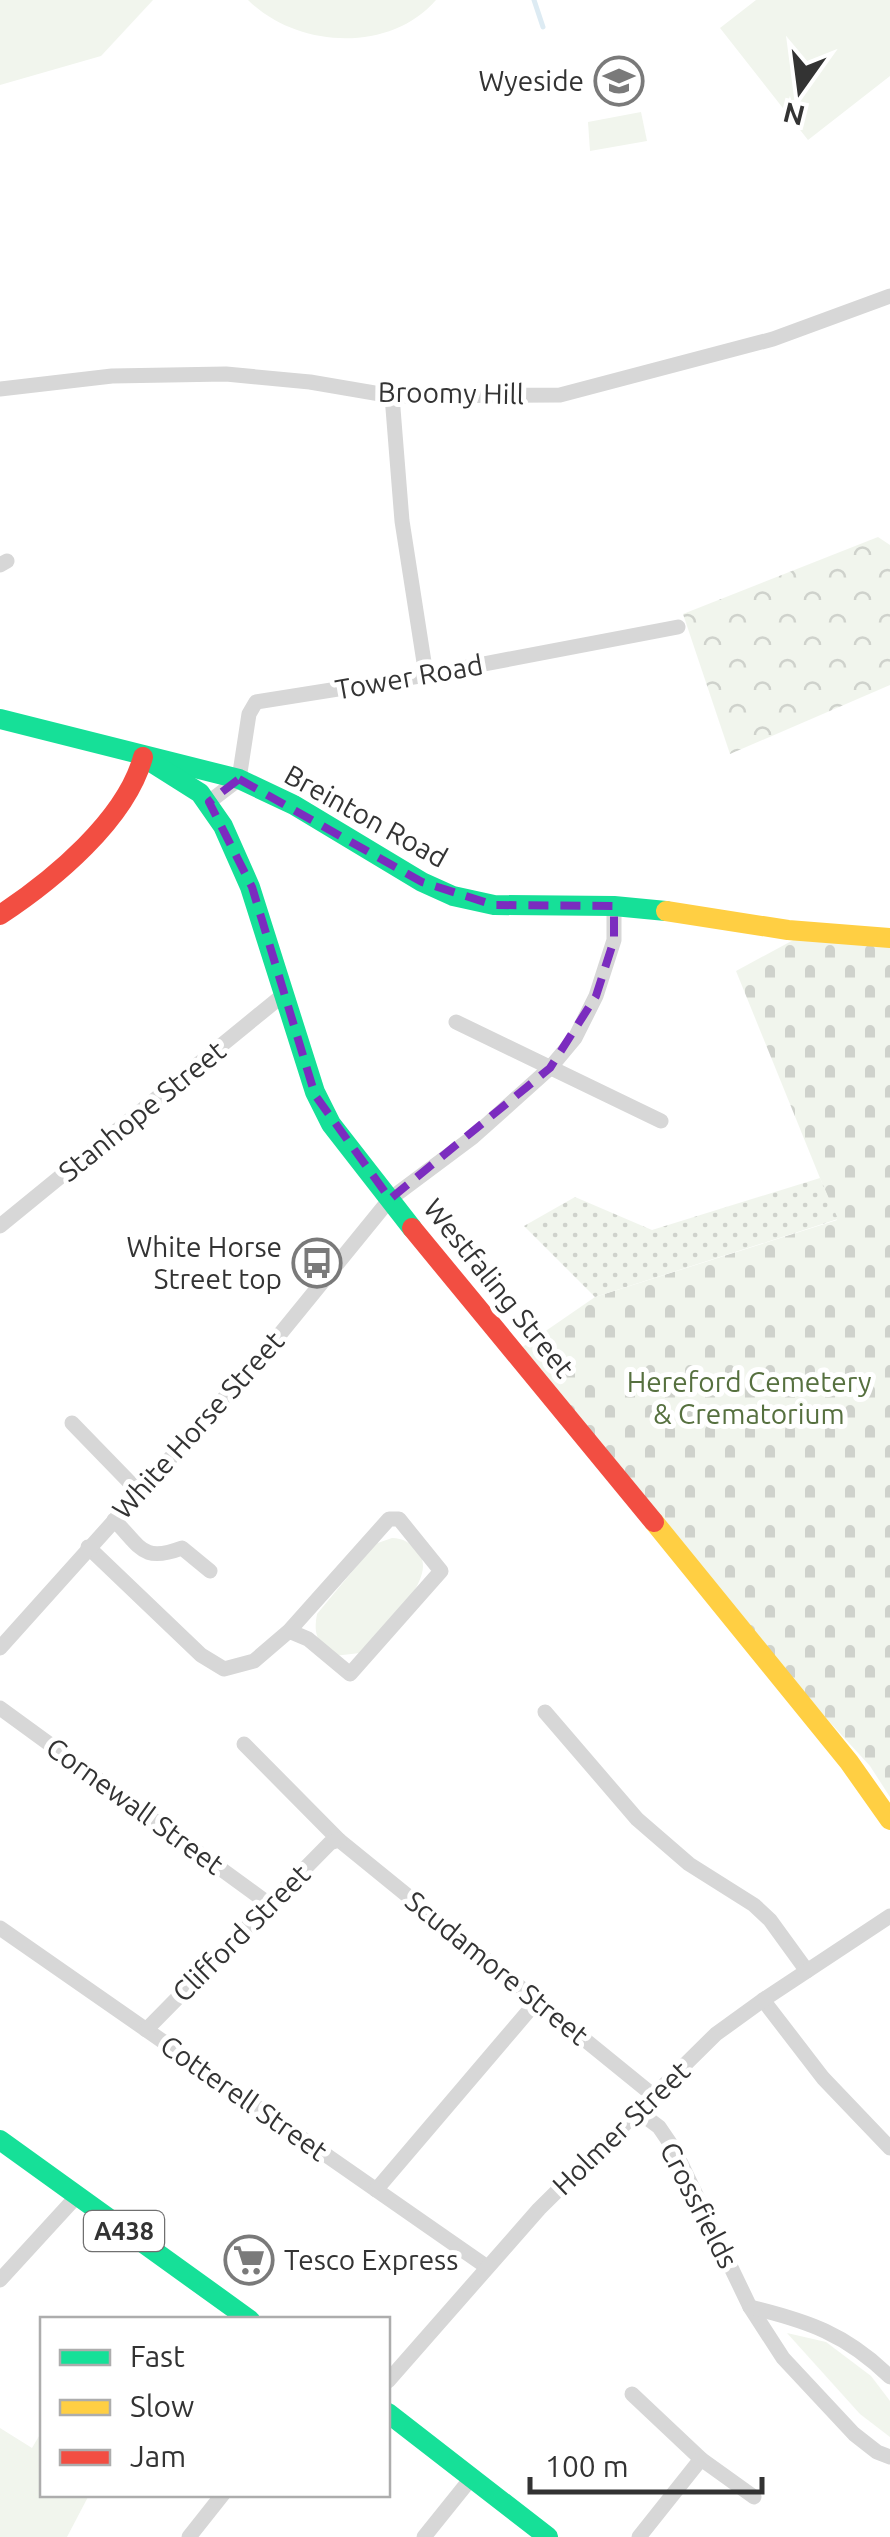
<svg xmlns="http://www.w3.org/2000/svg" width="890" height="2537" font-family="Ubuntu,sans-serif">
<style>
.grass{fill:#f1f5ed}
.forest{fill:url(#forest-crowns)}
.cemetery{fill:url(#cemetery-stones)}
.garden{fill:url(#garden-dots)}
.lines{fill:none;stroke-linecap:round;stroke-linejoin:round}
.stream{stroke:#ddebf3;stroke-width:5}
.street{stroke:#d7d7d7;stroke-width:15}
.fast{stroke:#16e098;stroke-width:20}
.slow{stroke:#ffcf43;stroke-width:20}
.jam{stroke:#f24e42;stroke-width:20}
.marked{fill:none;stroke:#7b2cbf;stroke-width:8;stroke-dasharray:20 12;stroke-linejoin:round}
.labels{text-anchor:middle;stroke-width:10;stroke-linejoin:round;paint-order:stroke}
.shield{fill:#fff;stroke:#707070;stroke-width:2.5}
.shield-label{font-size:25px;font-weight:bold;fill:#333}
.poi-label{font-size:28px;fill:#333;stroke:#fff;text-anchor:end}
.street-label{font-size:28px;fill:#333;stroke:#fff}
.park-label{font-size:28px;fill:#56703f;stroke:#fff}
</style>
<defs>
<pattern id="forest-crowns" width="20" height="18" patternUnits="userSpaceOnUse" patternTransform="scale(2.5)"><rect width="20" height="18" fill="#f1f5ed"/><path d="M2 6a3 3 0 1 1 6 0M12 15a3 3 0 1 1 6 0" fill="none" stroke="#cfd2cc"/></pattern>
<pattern id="cemetery-stones" width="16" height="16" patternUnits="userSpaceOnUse" patternTransform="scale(2.5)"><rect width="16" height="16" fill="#f1f5ed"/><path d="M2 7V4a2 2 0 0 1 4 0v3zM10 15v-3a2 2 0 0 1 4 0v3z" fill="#cfd2cc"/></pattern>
<pattern id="garden-dots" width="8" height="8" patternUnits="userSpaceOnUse" patternTransform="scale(2.5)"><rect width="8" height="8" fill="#f1f5ed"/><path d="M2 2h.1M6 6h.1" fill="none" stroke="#cfd2cc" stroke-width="1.8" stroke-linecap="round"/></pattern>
</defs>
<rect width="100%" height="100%" fill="#fff"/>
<!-- grass -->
<g class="grass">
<polygon points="0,0 153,0 101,56 0,85"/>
<path d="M248,0h188c-47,54 -140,48 -188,0z"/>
<polygon points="756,0 890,0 890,76 808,140 720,28"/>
<polygon points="641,112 647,141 590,151 588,122"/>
<path d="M392,1538c11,0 19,5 26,14 23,27 -40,81 -58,101l-26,3c-16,-14 -21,-20 -17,-42l58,-70z"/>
<polygon points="787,2333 826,2342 871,2376 890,2401 890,2437 860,2414"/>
<polygon points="0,2428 32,2448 42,2431 42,2494 89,2495 67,2537 0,2537"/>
</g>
<!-- forest -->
<polygon class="forest" points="878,537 890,545 890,685 730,754 683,614"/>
<!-- cemetery -->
<polygon class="cemetery" points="797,938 890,945 890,1797 870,1766 794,1683 521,1348 595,1297 837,1220 736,971"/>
<!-- garden -->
<polygon class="garden" points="820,1178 838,1219 595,1297 524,1226 575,1197 652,1230"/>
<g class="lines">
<!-- stream -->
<polyline class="stream" points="534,0 543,27"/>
<!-- street -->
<g class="street">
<polyline points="0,389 112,376 226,374 310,382 392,396 560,395 773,339 890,296"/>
<polyline points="392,396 402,521 426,675"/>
<polyline points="0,565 7,561"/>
<polyline points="209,802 239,779 249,714 256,702 426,675 678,627"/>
<polyline points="456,1022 661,1121"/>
<polyline points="0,1226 283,995"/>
<polyline points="72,1423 140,1493"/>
<path d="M114,1520c27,27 28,43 68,28l28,23"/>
<polyline points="88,1547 201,1655 224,1669 254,1661 289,1631 389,1519 399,1519 441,1571 350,1674 308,1639 289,1631"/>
<polyline points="0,1648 263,1355 390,1199 473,1137 550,1068 575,1038 596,996 614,940 614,906"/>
<polyline points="0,1708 269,1904"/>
<polyline points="545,1712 637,1819 689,1864 754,1905 770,1920 807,1971"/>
<polyline points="244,1744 339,1840 654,2096"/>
<polyline points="0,1928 487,2267"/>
<polyline points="763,2000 823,2078 890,2148"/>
<polyline points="146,2030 330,1843 339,1840"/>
<polyline points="639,2112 659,2127 674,2149 750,2307 783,2358 854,2434 877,2452 890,2457"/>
<polyline points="376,2190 537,2001"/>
<polyline points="0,2280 77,2196"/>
<path d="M750,2307c58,14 96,27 140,70"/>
<polyline points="388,2381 539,2209 716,2034 763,2000 890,1916"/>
<polyline points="632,2394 701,2459"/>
<polyline points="189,2537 223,2494"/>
<polyline points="424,2537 473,2476"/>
<polyline points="639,2537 701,2459 754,2497"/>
</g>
<!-- fast -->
<g class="fast">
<polyline points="0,719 239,779 294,805 422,882 453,896 494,905 614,906 666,911"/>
<polyline points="143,757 200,793 223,826 250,887 315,1092 331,1124 412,1228"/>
<polyline points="0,2140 250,2320"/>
<polyline points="388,2413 548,2537"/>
</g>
<!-- slow -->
<g class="slow">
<polyline points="666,911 788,930 890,938"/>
<polyline points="654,1522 849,1762 890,1820"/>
</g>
<!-- jam -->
<g class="jam">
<path d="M0,915c53,-35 126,-95 143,-158"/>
<polyline points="412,1228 654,1522"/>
</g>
</g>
<!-- marked area -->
<path class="marked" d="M239,779l183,103 72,23 120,1v34l-18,56 -46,72 -160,131 -75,-104 -63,-208 -43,-85z"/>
<!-- icons -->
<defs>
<g id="school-ring" transform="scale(2.5)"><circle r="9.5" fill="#fff" stroke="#7a7a7a" stroke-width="1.5"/><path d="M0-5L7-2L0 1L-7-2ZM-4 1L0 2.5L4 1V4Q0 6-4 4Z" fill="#7a7a7a"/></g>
<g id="bus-ring" transform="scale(2.5)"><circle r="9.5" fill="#fff" stroke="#7a7a7a" stroke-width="1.5"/><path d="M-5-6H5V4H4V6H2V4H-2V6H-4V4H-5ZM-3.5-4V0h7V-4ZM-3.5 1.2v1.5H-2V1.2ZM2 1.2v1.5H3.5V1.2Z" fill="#7a7a7a"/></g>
<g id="supermarket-ring" transform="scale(2.5)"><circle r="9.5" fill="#fff" stroke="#7a7a7a" stroke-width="1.5"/><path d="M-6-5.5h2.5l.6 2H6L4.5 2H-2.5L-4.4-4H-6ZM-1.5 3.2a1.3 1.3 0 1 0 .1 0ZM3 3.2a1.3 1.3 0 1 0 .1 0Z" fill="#7a7a7a"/></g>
</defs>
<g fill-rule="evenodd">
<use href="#school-ring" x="619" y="81"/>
<use href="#bus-ring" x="317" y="1263"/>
<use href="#supermarket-ring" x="249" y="2260"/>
</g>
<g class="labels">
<!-- shield labels -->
<rect class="shield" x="84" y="2211" width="80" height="40" rx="8"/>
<g class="shield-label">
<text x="124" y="2240">A438</text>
</g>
<!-- poi labels -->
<g class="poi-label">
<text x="584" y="91">Wyeside</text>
<text x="282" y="1257">White Horse<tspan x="282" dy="32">Street top</tspan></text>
<text x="284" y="2270" text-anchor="start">Tesco Express</text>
</g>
<!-- street labels -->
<g class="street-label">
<text transform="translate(451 393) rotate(1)" y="10">Broomy Hill</text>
<text transform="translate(409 677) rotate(-10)" y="10">Tower Road</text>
<text transform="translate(366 816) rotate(29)" y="10">Breinton Road</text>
<text transform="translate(142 1111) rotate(-39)" y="10">Stanhope Street</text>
<text transform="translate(499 1288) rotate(51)" y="10">Westfaling Street</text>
<text transform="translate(198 1425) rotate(-48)" y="10">White Horse Street</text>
<text transform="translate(135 1806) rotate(36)" y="10">Cornewall Street</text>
<text transform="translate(241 1933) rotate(-45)" y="10">Clifford Street</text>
<text transform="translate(497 1968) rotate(39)" y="10">Scudamore Street</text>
<text transform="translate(244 2098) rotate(35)" y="10">Cotterell Street</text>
<text transform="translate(621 2128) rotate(-44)" y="10">Holmer Street</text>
<text transform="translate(699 2205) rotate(63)" y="10">Crossfields</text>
</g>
<!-- park labels -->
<g class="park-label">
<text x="749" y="1392">Hereford Cemetery<tspan x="749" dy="32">&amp; Crematorium</tspan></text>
</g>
</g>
<!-- legend -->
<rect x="40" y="2317" width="350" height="180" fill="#ffffff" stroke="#adadad" stroke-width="2.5"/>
<rect x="60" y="2350" width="50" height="15" fill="#16e098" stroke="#adadad" stroke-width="2.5"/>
<text x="130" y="2367" font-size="30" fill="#333333">Fast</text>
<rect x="60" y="2400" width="50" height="15" fill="#ffcf43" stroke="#adadad" stroke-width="2.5"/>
<text x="130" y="2417" font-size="30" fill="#333333">Slow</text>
<rect x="60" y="2450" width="50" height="15" fill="#f24e42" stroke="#adadad" stroke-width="2.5"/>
<text x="130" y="2467" font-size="30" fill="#333333">Jam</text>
<!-- north arrow -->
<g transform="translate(800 90) rotate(194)" stroke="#ffffff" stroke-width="8" paint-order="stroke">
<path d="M0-8L18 38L0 25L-18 38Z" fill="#333333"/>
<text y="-15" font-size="28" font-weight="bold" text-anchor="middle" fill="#333333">N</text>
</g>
<!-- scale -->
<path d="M530 2477v15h232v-15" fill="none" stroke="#333333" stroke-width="5"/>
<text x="545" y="2477" font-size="30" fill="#333333" stroke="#ffffff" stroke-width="8" paint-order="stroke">100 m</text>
</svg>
